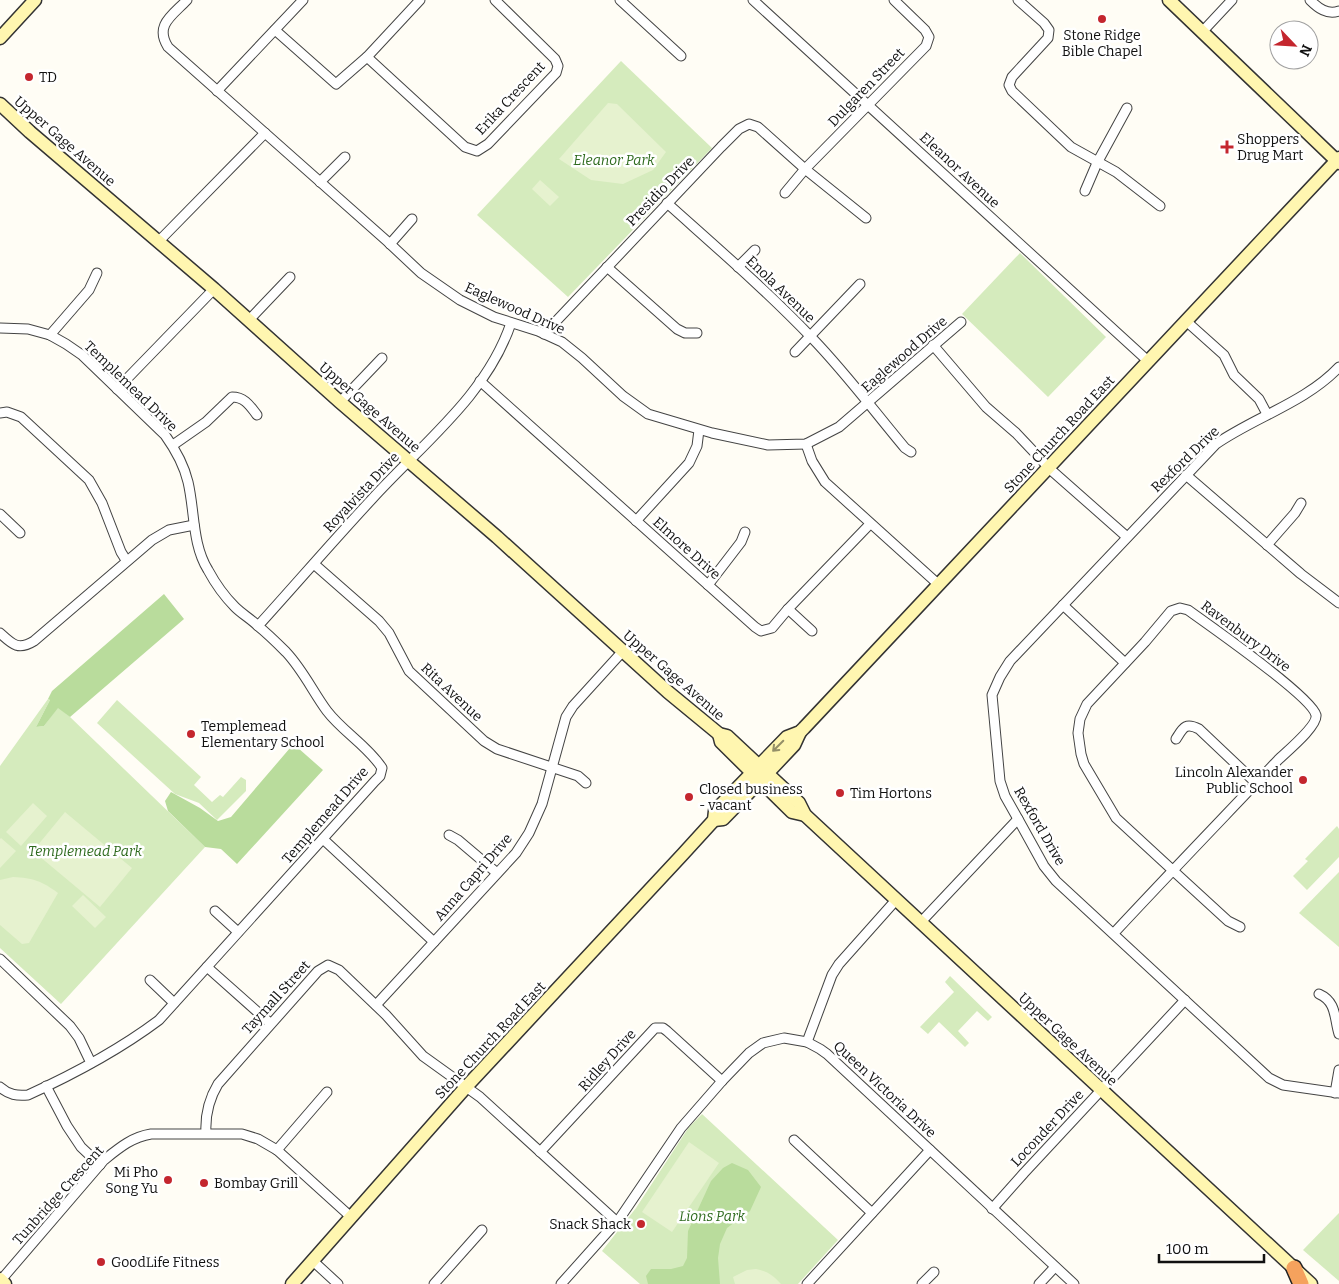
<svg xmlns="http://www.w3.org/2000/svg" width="1339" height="1284" font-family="Bitter,serif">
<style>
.green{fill:#d5ebbd}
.forest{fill:#b9dc9c}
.pitch{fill:#e6f2cf}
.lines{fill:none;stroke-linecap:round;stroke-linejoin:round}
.street-casing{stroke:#444;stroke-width:11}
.secondary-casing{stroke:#333;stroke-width:15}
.highway-casing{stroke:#222;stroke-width:18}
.street{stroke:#fff;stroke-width:9}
.secondary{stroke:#fff6b0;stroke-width:12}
.highway{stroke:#f5a25d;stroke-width:15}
.oneway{stroke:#948f68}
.poi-dot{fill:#c4262e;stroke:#fff;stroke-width:2}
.labels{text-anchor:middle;stroke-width:5;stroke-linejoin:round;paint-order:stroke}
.poi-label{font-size:14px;fill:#111;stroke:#fff;text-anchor:start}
.street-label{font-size:14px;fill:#111;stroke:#fff}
.park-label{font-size:14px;font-style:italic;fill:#2f6b1f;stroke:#fff}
</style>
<rect width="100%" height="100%" fill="#fffdf5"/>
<!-- green -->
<g class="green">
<polygon points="621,61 712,148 568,297 477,215"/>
<polygon points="1020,253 1106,337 1048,397 962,314"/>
<polygon points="48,699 50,700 36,727 44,726 58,707 70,717 205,847 61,1004 0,948 0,766"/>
<polygon points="117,700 201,777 194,785 212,802 220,795 223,797 241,777 246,780 246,791 217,820 199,803 175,794 97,723"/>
<polygon points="1337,826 1339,829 1339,857 1307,890 1293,876 1308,861 1305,859"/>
<polygon points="1339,872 1339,947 1299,913"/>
<polygon points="950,976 992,1017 988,1021 977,1011 958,1031 969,1043 965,1047 939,1022 928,1034 920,1027 954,992 945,982"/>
<polygon points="702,1114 838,1240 798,1284 640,1284 602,1251 636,1208 689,1127"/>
<polygon points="1339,1213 1339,1281 1303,1250"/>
</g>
<!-- forest -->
<g class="forest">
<polygon points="164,594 184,619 70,717 58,708 44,726 36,727 50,700 48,699 52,691"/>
<polygon points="289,740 323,770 237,864 221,849 205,847 168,811 165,801 171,792 200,808 218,821 231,817 290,748"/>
<polygon points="732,1163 748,1170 761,1187 750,1211 727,1228 720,1244 718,1258 720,1284 648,1284 646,1276 651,1269 671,1269 683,1266 687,1258 688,1231 711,1181 723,1168"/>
</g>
<!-- pitch -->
<g class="pitch">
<polygon points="608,103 617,104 666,152 653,170 623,184 591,180 559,159"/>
<polygon points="540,180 559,197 550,206 532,189"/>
<polygon points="33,803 47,816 21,846 6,832"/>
<polygon points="65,812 132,868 100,907 33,851"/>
<polygon points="1,838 16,851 0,868 0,839"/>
<path d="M13,877c20,1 29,4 45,16l-29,50 -7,1 -22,-19v-45z"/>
<polygon points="83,895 106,917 95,928 72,906"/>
<polygon points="689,1142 719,1163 672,1232 642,1212"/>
<path d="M756,1269c11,2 17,6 25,15h-46l-2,-7 14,-7z"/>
</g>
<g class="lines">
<!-- street casing -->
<g class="street-casing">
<g id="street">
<path d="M187,0c-14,15 -33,25 -19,47l220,195 33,31 39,27 34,17 44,14 24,11 20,16 41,38 25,18 64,19 56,12 38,-1 33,-17 122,-105"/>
<polyline points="620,0 681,56"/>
<polyline points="753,0 1148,361"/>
<polyline points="1018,0 1044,23 1049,30 1048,38 1012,77 1009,85 1012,91 1071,147 1116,172 1160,206"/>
<path d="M1310,0c8,8 17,15 29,11"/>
<polyline points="275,30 336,84 367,57 420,0"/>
<polyline points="1203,31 1232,0"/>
<polyline points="367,57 465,147 477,151 488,144 556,73 558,66 555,59 495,0"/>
<polyline points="217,91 303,0"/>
<polyline points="320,182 345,157"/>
<polyline points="1085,191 1097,163 1127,108"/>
<polyline points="785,193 805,169 926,46 929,37 925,30 894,0"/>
<path d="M667,203c49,44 99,87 145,135 33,34 62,73 93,110l6,4"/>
<polyline points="158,242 265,133"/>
<polyline points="390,244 412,219"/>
<polyline points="607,267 677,329 685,333 697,333"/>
<polyline points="738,267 755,250"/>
<polyline points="249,320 290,277"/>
<polyline points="1186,321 1224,355 1234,375 1259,399 1267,414"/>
<path d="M0,328l28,1 22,6 16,9 16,11 83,80c10,14 19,30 23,47 7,30 4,62 20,88 7,13 16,26 27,37 7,7 16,12 23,19 10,8 19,17 28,26 17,18 27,40 41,59 16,21 41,35 55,57l-2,8 -5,5 -216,239c-40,30 -85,54 -131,75 -11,1 -19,0 -28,-8"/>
<polyline points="544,334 721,147 739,129 749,124 758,127 805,169 866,218"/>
<polyline points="50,335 89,290 97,273"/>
<polyline points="933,345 986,407 1016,433 1051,470 1127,537"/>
<polyline points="795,352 860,284"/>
<path d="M1339,367c-33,35 -84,50 -123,77l-206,217 -10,16 -8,18 8,86 5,15 13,23 26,47 12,15 213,197 14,7 56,8"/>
<polyline points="480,381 755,627 761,631 772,628 788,609 870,524"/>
<polyline points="117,389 214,289"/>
<polyline points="340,402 382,358"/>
<polyline points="0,413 7,412 21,417 89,480 102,503 121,552 126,560"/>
<polyline points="806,444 812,461 825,482 938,584"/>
<path d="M173,445l33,-23 26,-25c13,0 18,9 25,18"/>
<polyline points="1186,475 1301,574 1339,603"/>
<polyline points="0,514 20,533"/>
<polyline points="636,521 689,463 697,446 699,430"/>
<polyline points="1267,545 1295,513 1301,503"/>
<polyline points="314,564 379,621 389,633 409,671 484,741 497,749 578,776 586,783"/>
<polyline points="708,585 741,542 745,532"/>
<polyline points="1063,605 1125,663"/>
<polyline points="788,609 812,631"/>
<path d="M258,626c38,-42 75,-85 114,-127 50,-55 115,-104 139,-176"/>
<path d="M0,633c12,11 18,18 34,8l118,-101 17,-10 25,-5"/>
<path d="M1176,739c7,-11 9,-17 23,-10l57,54"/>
<polyline points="449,835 458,840 497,873"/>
<polyline points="323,839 434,942"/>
<polyline points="215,911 238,932"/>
<polyline points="920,923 1018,819"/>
<path d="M1114,933c54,-58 109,-115 164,-173 8,-8 40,-34 38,-45 -4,-18 -107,-90 -128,-105l-8,-2 -9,3 -26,31 -58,62 -7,15 -2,14 3,21 3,10 32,54 51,47 13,12 48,44 12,6"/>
<polyline points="0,959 70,1026 79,1038 91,1063"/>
<polyline points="207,967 270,1023"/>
<polyline points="150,980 174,1003"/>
<path d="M1319,994c18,8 15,24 20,40"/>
<polyline points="376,1005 516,853 529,833 542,804 566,717 573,706 623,651"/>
<polyline points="807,1042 832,975 839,964 896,900"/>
<polyline points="46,1086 67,1126 81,1147 100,1165"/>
<polyline points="1335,1093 1339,1070"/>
<path d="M206,1133c-1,-18 3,-34 12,-49l100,-113 10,-6 11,5 47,45 37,41 57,41 136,124"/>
<polyline points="794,1140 872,1213"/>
<polyline points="277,1150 327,1092"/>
<polyline points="540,1152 655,1028 663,1028 667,1031 722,1081"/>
<polyline points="992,1209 1024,1173 1185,1000"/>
<polyline points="313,1261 338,1284"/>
<path d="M1,1280l103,-120c15,-12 28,-23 47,-26h91l16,5 19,11 74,67"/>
<polyline points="434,1284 482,1230"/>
<polyline points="561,1284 620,1218 681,1128 722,1081 749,1053 763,1043 784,1038 807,1042 820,1049 827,1054 1074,1284"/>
<polyline points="807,1284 930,1150"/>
<polyline points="922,1284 934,1272"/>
<polyline points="1039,1284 1055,1267"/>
</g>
</g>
<!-- secondary casing -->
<g class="secondary-casing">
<g id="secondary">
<polyline points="1169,0 1339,163"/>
<polyline points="0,38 35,0"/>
<polyline points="0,104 30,132 214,289 340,402 497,537 668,692 719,734 727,736 799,803 805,815 1311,1284"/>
<polyline points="719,734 721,742 792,812 805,815"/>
<polyline points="714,820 723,819 760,781 794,745 800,732"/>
<polyline points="0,1279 5,1284"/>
<polyline points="292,1284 466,1087 683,854 714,820 715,811 787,737 800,732 804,728 1339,158"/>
</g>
</g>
<!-- highway casing -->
<g class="highway-casing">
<polyline id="highway" points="1294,1268 1301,1284"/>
</g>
<!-- street -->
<use href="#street" class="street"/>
<!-- secondary -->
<use href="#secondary" class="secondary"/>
<!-- highway -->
<use href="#highway" class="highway"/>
</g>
<!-- one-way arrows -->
<defs><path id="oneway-shaft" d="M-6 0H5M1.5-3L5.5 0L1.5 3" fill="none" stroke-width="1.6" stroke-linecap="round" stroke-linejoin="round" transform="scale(1.25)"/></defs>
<use class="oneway" href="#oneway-shaft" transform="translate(778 746) rotate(135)"/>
<!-- markers -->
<g class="poi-dot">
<circle cx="1102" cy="19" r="5"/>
<circle cx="29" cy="77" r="5"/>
<path d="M1224.5 139.5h5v5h5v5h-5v5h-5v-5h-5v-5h5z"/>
<circle cx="191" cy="734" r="5"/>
<circle cx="1303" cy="780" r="5"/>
<circle cx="840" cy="793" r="5"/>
<circle cx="689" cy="797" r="5"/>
<circle cx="168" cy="1180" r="5"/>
<circle cx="204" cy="1183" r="5"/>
<circle cx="641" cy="1224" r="5"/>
<circle cx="101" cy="1262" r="5"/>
</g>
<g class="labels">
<!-- poi labels -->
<g class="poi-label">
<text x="1102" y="40" text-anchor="middle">Stone Ridge<tspan x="1102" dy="16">Bible Chapel</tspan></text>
<text x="39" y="82">TD</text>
<text x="1237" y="144">Shoppers<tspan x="1237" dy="16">Drug Mart</tspan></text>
<text x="201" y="731">Templemead<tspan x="201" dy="16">Elementary School</tspan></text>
<text x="1293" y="777" text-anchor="end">Lincoln Alexander<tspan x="1293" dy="16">Public School</tspan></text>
<text x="699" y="794">Closed business<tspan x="699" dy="16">- vacant</tspan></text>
<text x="850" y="798">Tim Hortons</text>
<text x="158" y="1177" text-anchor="end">Mi Pho<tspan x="158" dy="16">Song Yu</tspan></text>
<text x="214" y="1188">Bombay Grill</text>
<text x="631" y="1229" text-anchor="end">Snack Shack</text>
<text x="111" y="1267">GoodLife Fitness</text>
</g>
<!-- street labels -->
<g class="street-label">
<text transform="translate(866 87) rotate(-46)" y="5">Dulgaren Street</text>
<text transform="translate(510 98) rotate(-47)" y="5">Erika Crescent</text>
<text transform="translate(65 141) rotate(41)" y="5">Upper Gage Avenue</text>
<text transform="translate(960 170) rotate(43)" y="5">Eleanor Avenue</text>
<text transform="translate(660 191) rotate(-46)" y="5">Presidio Drive</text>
<text transform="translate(781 289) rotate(44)" y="5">Enola Avenue</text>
<text transform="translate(515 308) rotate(24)" y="5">Eaglewood Drive</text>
<text transform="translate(904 354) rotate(-41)" y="5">Eaglewood Drive</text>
<text transform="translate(131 386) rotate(44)" y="5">Templemead Drive</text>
<text transform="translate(370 407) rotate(41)" y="5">Upper Gage Avenue</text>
<text transform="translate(1059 434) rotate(-47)" y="5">Stone Church Road East</text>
<text transform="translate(1185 459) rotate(-44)" y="5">Rexford Drive</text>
<text transform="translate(361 492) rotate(-47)" y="5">Royalvista Drive</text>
<text transform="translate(687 548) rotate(42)" y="5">Elmore Drive</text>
<text transform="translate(1246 636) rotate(37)" y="5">Ravenbury Drive</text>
<text transform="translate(674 675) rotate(41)" y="5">Upper Gage Avenue</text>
<text transform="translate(452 692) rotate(43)" y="5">Rita Avenue</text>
<text transform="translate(325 815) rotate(-49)" y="5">Templemead Drive</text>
<text transform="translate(1040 826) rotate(60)" y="5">Rexford Drive</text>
<text transform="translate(473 877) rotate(-49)" y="5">Anna Capri Drive</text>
<text transform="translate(276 997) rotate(-48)" y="5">Taymall Street</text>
<text transform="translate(1068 1039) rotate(43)" y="5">Upper Gage Avenue</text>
<text transform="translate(490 1040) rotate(-47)" y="5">Stone Church Road East</text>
<text transform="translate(607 1060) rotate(-48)" y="5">Ridley Drive</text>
<text transform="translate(885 1089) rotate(43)" y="5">Queen Victoria Drive</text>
<text transform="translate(1047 1128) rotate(-47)" y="5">Loconder Drive</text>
<text transform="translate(58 1195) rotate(-48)" y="5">Tunbridge Crescent</text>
</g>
<!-- park labels -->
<g class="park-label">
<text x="614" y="165">Eleanor Park</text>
<text x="85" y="856">Templemead Park</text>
<text x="712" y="1221">Lions Park</text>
</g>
</g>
<!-- north arrow -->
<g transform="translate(1294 45) rotate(115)"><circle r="24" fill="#ffffff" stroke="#a0a0a0"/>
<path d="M0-4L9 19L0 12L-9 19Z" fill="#c4262e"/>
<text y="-8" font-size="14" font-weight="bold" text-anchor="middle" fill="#111111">N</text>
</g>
<!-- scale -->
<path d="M1159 1254v8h105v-8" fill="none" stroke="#111111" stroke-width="2.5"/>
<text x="1166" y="1254" font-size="15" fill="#111111" stroke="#ffffff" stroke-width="4" paint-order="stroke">100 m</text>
</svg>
